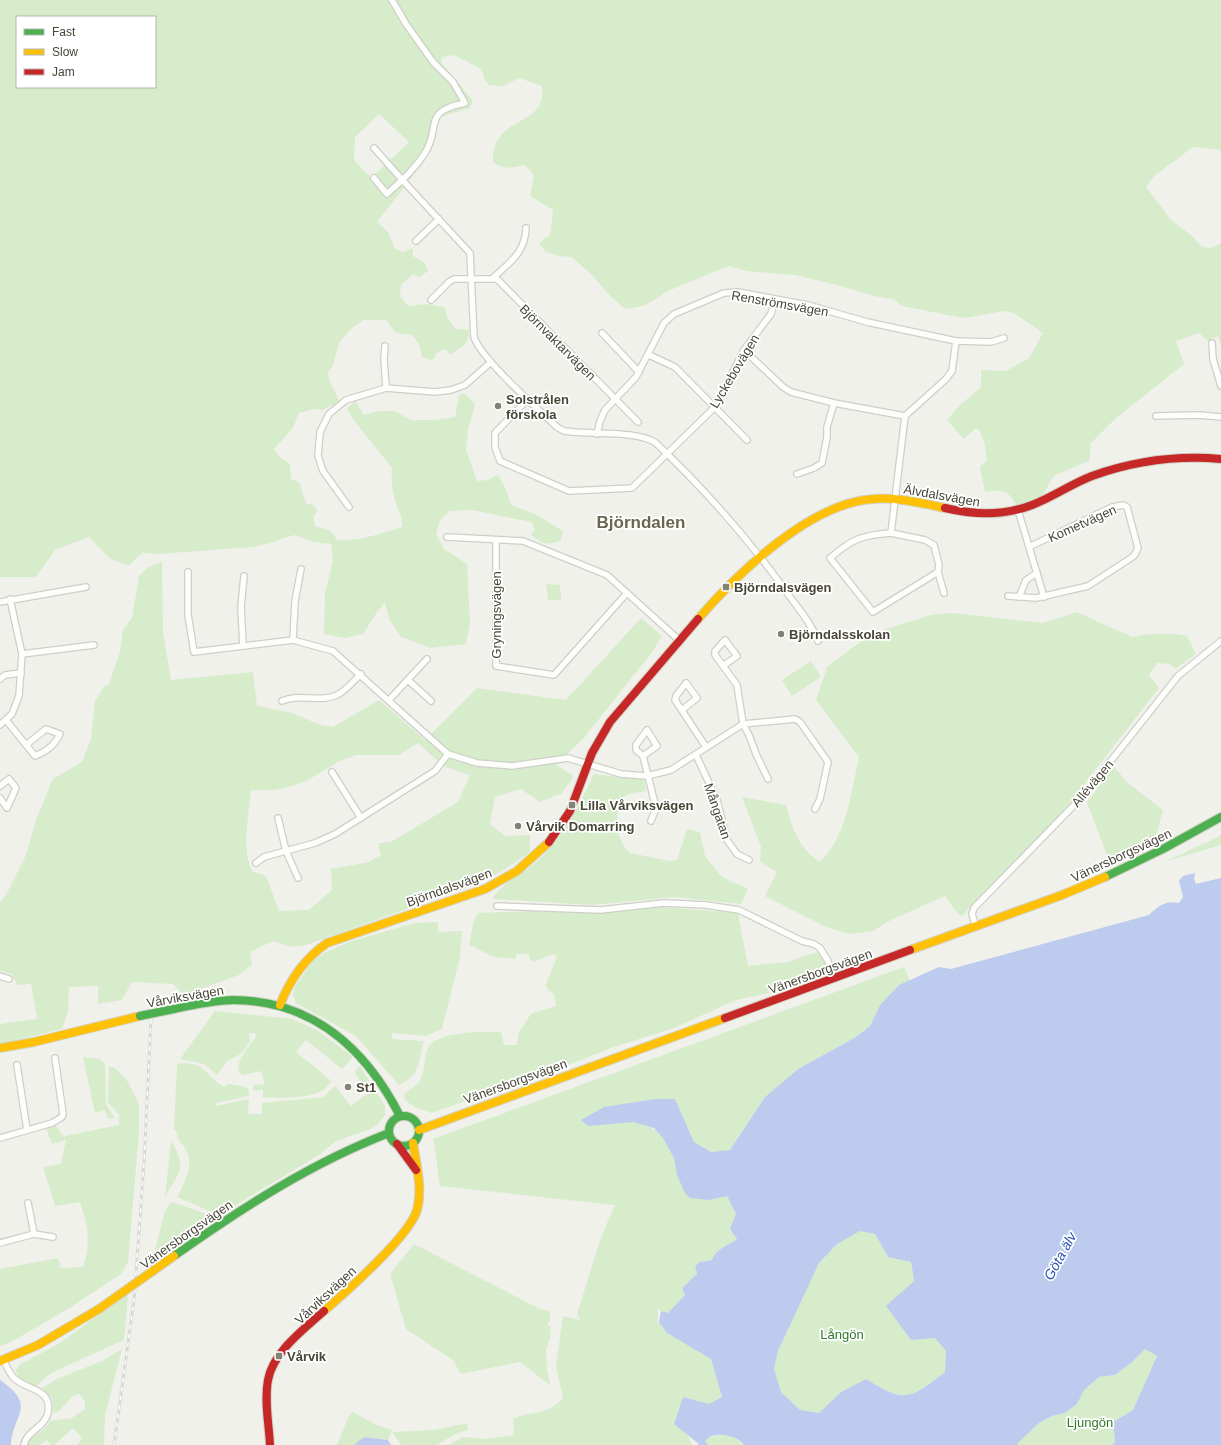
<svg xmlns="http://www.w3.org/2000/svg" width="1221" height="1445" font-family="Helvetica,sans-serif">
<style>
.green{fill:#d6eccb;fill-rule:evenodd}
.water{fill:#bccbee;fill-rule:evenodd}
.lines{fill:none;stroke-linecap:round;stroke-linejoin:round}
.street-casing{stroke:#cfcfc9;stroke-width:8}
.fast-casing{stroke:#d1d2c4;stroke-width:10}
.slow-casing{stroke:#d1d2c4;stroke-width:10}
.jam-casing{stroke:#d1d2c4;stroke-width:10}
.street{stroke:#fdfdfc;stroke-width:5.5}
.fast{stroke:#4caf50;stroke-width:8}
.slow{stroke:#ffc107;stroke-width:8}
.jam{stroke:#c62828;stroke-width:8}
.rail-casing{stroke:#d9d9d8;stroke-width:3}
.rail{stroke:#fff;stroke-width:1.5;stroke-dasharray:4.5;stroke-linecap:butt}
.fast-bridge-casing{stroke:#d1d2c4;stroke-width:10;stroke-linecap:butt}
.slow-bridge-casing{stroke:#d1d2c4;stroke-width:10;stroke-linecap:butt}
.fast-bridge{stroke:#4caf50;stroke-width:8}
.slow-bridge{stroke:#ffc107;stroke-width:8}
.poi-dot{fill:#838276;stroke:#fff;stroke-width:1.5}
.labels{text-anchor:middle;stroke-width:3.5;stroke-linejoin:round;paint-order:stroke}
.street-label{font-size:13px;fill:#484637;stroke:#fff}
.poi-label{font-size:13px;font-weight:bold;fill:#484637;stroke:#fff;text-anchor:start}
.park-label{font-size:13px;fill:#307a29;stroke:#fff}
.water-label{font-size:14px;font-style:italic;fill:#2f55b4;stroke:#fff}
.district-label{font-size:17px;font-weight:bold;fill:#6a674e;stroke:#fff}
</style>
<rect width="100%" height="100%" fill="#f1f1eb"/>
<!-- green -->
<g class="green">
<path d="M0,0h1221v150l-28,-3 -40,30 -7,10 25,33 21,16 10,11 9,1 10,-5v101l-3,-8 -10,5 -9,-8 -23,8 8,23 -68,54 -26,26v16l-36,16 -13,21 -24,9c-11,-17 -12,-17 -32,-14l-5,-25 7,-7 -3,-19 -5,-11 -3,-2 -12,11 -17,-19 13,-15 21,-18v-17l25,1 23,-13 14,-25 -29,-20 -10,-2 -38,7 -13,-2 -51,-10 -10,-7 -18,-3 -37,-11 -42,-10 -48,-4 -19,-5 -60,25 -24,15 -19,3 -14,-12 -18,-21 -21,-19 -13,-1 -13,-4 -7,-9 11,-8 3,-25 -23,-14 4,-21 -9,-10c-13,3 -21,5 -32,-3 -1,-50 54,-32 49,-76l-23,-8 -16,8 -14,-1 -4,-5 -4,-11 -27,-14 -11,2 -2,5 32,39 -3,7 -30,9 -7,27 -9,18 -47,60 11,10 7,17 8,3 10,-4v8l12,7 3,8 -9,6 -6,-3 -12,11 -1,11 8,10 18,-2 19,3 1,8 9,14 14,1c1,14 -8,17 -19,25l-5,-6 -9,4 -1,5 -5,2 -8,-3 -3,-13 -7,-9 -16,-2 -10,-13h-23l-12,9 -12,14 -6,22 -5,8 2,10 10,19 -18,8 -8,-1 -15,4 -6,15 -19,21 5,7 11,8 1,15 9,4 3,13 4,8h5l6,7 -5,6 2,9 16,5 6,9c23,1 43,-6 65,-13 2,-8 -4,-16 -6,-24 -4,-11 -5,-23 -4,-35l-36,-45 -9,-14 8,-8 9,14 14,-4h16l17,9h23l21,-3 4,-22 6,-2 10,12 -7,24 -2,20 11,32 11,-1 10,-5 8,14 5,16 24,9 28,17 -2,9c-13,6 -19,4 -30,-5l4,-6 -4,-7 -59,-12 -23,1 -9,10 -4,13 8,15 23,15 3,59 -4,21 -35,4 -30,-11 -12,-18 -4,-17 -8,10 -14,22 -18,4 -21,-4 1,-41 8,-32 -2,-17 -19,-2 -16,-7 -10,2 -11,5 -22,5 -96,7 -15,-1 -14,13 -19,-8 -20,-21 -34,13 -19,27h-36zM17,17h138v70h-138zM379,114l30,28 -38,36 -17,-18 1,-23z"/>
<path d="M162,561l1,71 8,48 82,-8 4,34 35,7 28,12 13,2 46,-27 46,40 52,-52 89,12 75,-82 21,18 -9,15 -70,88 -27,26 18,11 -12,17 -22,9 -19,-13 -26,8 -5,27 15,12 25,-1v17l-28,19 -28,14 -168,60 -14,2 -19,-6 -23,11 2,13 -13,10 -55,20 -11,-11 -41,-2 -10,18 -24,4v-18l-29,1 -1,25 -6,17 -62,15v-20l37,-5 -6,-35 -13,1 -6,-10 -12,-5v-67l7,-10 19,-38 10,-35 17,-41 29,-17 9,-23 4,-38 8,-13 6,-4 11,-33 3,-21 9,-12 7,-42 8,-8zM418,743l25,23 27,9 -12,27 -67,40 -13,1 3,12 -12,7 -38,7 1,21 -23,20 -30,1 -13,-35 -14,-5c-11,-23 -3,-56 -1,-81h24l13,-3 20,-7 30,-18 18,-7h43z"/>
<polygon points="546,584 560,585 561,600 548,600"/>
<path d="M1077,612l55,25 18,-3h25l12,2 9,18 -20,14 -7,-4 -12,-1 -8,12 10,13 -98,126 -99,102c-7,-3 -12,-14 -17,-20l-54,24 -18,11 -24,3 -23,-7 -61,-31 12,-24 -17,-10 1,-15 -19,-50 44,8c6,23 13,44 34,57 27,-26 31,-70 39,-105l-43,-57 11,-33 36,-27 20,-10 48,-15 21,-2 91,10z"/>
<polygon points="811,661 821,677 792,696 782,680"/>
<polygon points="1114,767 1129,784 1163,810 1156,836 1109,861 1087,802"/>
<path d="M594,774l50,6 2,11 -18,3 -7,5c-6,19 -6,40 9,54l40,8 7,-1 10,-31 13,3 5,24 17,21 26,12 -7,15 -66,-7 -84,8 -96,-6 -2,-2c11,-15 28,-22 42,-34 28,-25 44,-57 59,-89z"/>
<polygon points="1221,834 1221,845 1164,862 1218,837"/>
<path d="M661,907l77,6 10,53 39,-4 30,-10 8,7 1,10 -5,5 -22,9 -30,10 -33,7 -62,28 -63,20 -55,22 -125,43 -18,-7 -8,-6 -1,-6c5,-4 13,-8 16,-14 5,-8 4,-21 7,-30 8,-20 55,-18 74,-18l3,13h13l2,-13 12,-18 25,-8 -2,-11 -9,-9 12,-29 -5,-3 -18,8 -5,-3v-5h-13v5l-22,-2 -25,-12 5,-25 4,-7 55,-2 73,2 35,-5z"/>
<path d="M438,922v10l24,-1 -2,26 -18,72 -17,7 -33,-3v6l32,2c-6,21 -3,34 -25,44l-43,-49 -60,-33 -3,-7 1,-8 18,-26 12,-9 25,-11 65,-19z"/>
<path d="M904,967l6,14 -11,4 -19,20 -10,21 -14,11 -58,32 -33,28 -35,53 -19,2 -17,-10 -19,-43 -87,27c39,-5 68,-13 86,31 2,5 2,11 3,16 2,7 6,13 8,20l24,7 18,-4 9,19 -6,14 7,10c-8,7 -22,9 -24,21l-13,2 -5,4 2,8 -15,14 3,7 -17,18 -7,-2 -3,-3v17l1,-3 8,11 44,26 11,38 -13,7 -26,-7 -9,27 14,11 4,10h-243l14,-8 24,2 27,-4 -1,-16c21,-10 32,-1 50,-21l-7,-32 7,-50 17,4 -3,-6c12,-36 21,-74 38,-109l-175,-19c-3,-16 -3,-32 -7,-47z"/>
<path d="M215,1011l77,8 25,11 35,26 -1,4 -9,9 -36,-29 -10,12 31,25 4,4c-3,5 -6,9 -11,11 -12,6 -45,7 -57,5v-7h-10l1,-5 11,-1 -4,-13 -19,4c-12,-9 8,-29 14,-38l-1,-4h-6l1,7 -4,8 -7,7 -12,6 -10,14 -13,-11 -24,-5z"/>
<polygon points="83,1057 99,1059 105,1064 106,1104 115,1118 108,1119 105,1110 95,1113"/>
<path d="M177,1064c26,-5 30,13 47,23l4,-3 18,3 3,3v6l-33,7v3l33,-7 -1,15h14v-11l61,-6 12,-11 16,20 17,-13 -13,-19 1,-5 4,-3 25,40v9l-7,9 -10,6 -32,11 -17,14 -100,60 -42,-18c7,-13 17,-30 10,-45 -4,-9 -9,-9 -11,-22h-2z"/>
<path d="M109,1066l6,2 13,14 11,22v28l-11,130 -7,12 -55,36 -55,32 -11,4v-77l58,-11 3,10 22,-1c8,-23 5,-42 -3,-65l-25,4 -12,-39 18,-3 5,-24 -14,4 -6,-16 10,-2 9,12v-2l54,-11v-10l-11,-13z"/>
<path d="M171,1141c17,27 8,31 -6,56z"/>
<polygon points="173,1202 209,1215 211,1218 163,1253 154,1254 164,1214 169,1204"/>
<path d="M860,1230l15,4 13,23 23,5 3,19 -4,59 25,-2 11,13 -1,21c-37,28 -39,31 -79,7l-25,13 -22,21 -19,-3 -19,-18 -7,-23 4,-18 41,-88 18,-19z"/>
<polygon points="414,1244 540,1309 550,1311 550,1320 547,1326 551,1326 550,1338 546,1350 547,1370 551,1386 520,1362 461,1374 453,1360 406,1329 390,1274"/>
<polygon points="128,1294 124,1340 51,1373 36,1386 18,1377 16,1370 19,1365 60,1343"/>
<polygon points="122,1349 105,1415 104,1445 77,1445 82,1438 73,1428 54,1445 51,1445 47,1440 39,1445 27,1445 28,1442 47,1426 50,1421 72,1418 85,1409 85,1402 80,1394 74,1395 59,1411 53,1413 52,1398 42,1388 59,1378 102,1361"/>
<polygon points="1145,1349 1157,1356 1133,1410 1113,1422 1115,1442 1112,1445 1018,1445 1018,1443 1039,1423 1052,1416 1065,1413 1077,1404 1084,1390 1099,1377 1115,1375 1131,1363"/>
<polygon points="352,1412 377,1425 392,1430 388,1440 365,1437 354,1445 337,1445 348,1418"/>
<polygon points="467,1423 468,1430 455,1434 437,1445 401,1445 392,1432 435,1430"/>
<polygon points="719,1435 732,1436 744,1445 708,1445 705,1441 707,1438"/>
</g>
<!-- water -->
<g class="water">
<path d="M1195,873l-1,6 2,5 25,-6v567h-109l3,-3 -2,-20 20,-12 24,-54 -12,-7 -14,14 -16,12 -16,2 -15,13 -7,14 -12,9 -13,3 -13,7 -21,20v2h-274c-7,-10 -31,-15 -39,-4l3,4h-10l1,-1 -25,-20 9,-27 26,7 13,-7 -11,-38 -44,-26 -8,-11 2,-11 7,2 17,-18 -3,-7 15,-14 -2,-8 5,-4 12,-2c4,-12 16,-14 25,-21l-7,-10 6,-15 -9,-18 -18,4 -19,-2 -5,-5 -8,-18 -3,-17 -11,-20 -9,-10 -21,-6 -45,4 -7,-6 23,-13 51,-8h20l19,43 17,10 19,-2 35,-53 33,-28 58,-32 14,-11 10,-21 19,-20 40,-18 12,2 198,-54c9,-9 17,-15 30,-12l4,-6 -4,-16 4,-5zM860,1231l15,3 13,23 23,5 3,19 -28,25 25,34 24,-2 11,13 -1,21c-36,28 -40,31 -79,7l-25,13 -22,21 -19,-3 -19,-18 -7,-23 4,-18 41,-88 18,-19z"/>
<path d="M0,1380c38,27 13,33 11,65h-11z"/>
<polygon points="364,1437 388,1440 391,1445 354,1445"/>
</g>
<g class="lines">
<!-- street casing -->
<g class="street-casing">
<g id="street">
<path d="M374,148l31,35 65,70 4,84c7,22 64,72 83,90l7,4c25,4 73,-1 92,12 47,45 91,94 129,147 11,16 26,32 33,51"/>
<path d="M374,178l13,16c14,-13 28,-25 38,-41 17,-27 -4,-41 40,-50l-12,-21 -20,-20 -27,-38 -14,-24"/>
<polyline points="416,241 439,219"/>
<path d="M493,278c17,-16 32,-25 33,-50"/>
<polyline points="431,300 449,282 454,279 497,279 638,422"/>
<polyline points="602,333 639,372"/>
<polyline points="1212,343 1213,359 1221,386"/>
<polyline points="385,346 384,359 386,388"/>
<polyline points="744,350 783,387 791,392 834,403 905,416"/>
<polyline points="649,355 675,367 747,440"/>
<polyline points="528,399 495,433 495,447 500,461 569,491 632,488 715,407 744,350 771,314 775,300"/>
<polyline points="1156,416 1199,415 1221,417"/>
<polyline points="597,434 600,421 605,410 636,377 664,323 674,314 724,293 738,292 808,305 867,322 956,341 991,342 1004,338"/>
<polyline points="797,474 814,468 822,463 827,437 827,427 834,403"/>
<polyline points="349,507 323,471 318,456 320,432 329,414 346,400 386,388 435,392 451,390 465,385 491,362"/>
<polyline points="1018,510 1044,597"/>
<path d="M891,533l34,7 9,5 5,20 -1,7 -65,40 -43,-54c22,-19 32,-23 61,-25z"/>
<polyline points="891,533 905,416 946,379 952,371 956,341"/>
<polyline points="447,537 523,541 607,575 679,640"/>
<polyline points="496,540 496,666 554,675 627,593"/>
<polyline points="188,572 188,615 194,652 293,640 333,651 448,754 477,763 512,766 568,758 621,774 647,776 671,770 743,724 795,719 800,722 828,762 820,799 815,809"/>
<polyline points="938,572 944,593"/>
<polyline points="1008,596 1036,598 1088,586 1134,556 1138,548 1127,507 1123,505 1112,507 1029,547"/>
<polyline points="1019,597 1026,580 1037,573"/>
<polyline points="0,602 86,587"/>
<polyline points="293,640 295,601 301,569"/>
<polyline points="243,646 241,607 244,576"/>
<polyline points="22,654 94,645"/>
<polyline points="723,666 737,656 725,640 715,651 715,655 737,685 743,724 749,735 756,754 768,779"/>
<polyline points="0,679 5,675 21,673"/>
<polyline points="408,680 431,701"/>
<polyline points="389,700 427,659"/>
<path d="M282,701c18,-8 38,2 55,-6 9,-4 16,-14 24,-21"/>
<polyline points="682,710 697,698 686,683 676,696 675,700 706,747"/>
<path d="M6,720l29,36c12,-5 19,-10 25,-22l-14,-5 -20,16"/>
<polyline points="0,725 12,714 19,696 22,654 10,599"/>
<polyline points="696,755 717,800 727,840 737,854 749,860"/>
<polyline points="643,756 657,746 647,730 636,745 636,750 643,756 656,808 651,821"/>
<polyline points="332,772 361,818"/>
<polyline points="0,786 9,779 16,788 7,808 0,798"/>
<polyline points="278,818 286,851 298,878"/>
<polyline points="256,863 264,857 315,843 335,834 435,771 448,754"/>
<polyline points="497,906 600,910 664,903 706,905 739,910 802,941 814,944 820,948 828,961 834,979"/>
<polyline points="976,927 972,914 974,908 1083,796 1178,676 1221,641"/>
<polyline points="0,976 9,979"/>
<polyline points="17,1065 27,1130"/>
<polyline points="0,1138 52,1123 62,1117 63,1114 55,1058"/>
<polyline points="28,1203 34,1234"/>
<polyline points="0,1243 34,1234 53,1237"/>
<path d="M3,1359c3,6 6,14 11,19 12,12 38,10 34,34 -2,15 -22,19 -24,33"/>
</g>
</g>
<!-- fast casing -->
<g class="fast-casing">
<g id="fast">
<polyline points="1105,877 1163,849 1221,817"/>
<path d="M174,1009c20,-4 40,-9 60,-9 79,1 132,49 166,116"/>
<circle cx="404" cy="1131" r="15"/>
<path d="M174,1256c68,-48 137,-93 215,-123"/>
</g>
</g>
<!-- slow casing -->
<g class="slow-casing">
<g id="slow">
<path d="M698,619c40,-46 112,-116 175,-120 25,-2 48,4 72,9"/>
<polyline points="910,950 1062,895 1105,877"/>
<path d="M280,1005c10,-26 24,-46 47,-62l158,-54 32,-18 32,-29"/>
<polyline points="0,1048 34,1042 140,1016"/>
<polyline points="419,1130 725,1018"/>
<path d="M324,1311c23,-20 85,-74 93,-101 6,-21 -1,-46 -4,-67"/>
<polyline points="0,1361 38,1345 99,1309"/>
</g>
</g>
<!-- jam casing -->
<g class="jam-casing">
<g id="jam">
<path d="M945,508c29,7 59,8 87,-3 21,-8 39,-21 60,-29 42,-15 84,-21 129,-17"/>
<polyline points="549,842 570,811 592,753 610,722 698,619"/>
<polyline points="725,1018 910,950"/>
<polyline points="397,1144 416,1170"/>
<path d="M270,1445c-1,-21 -6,-44 -2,-65 5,-28 36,-51 56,-69"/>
</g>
</g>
<!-- street -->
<use href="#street" class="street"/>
<!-- fast -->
<use href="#fast" class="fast"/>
<!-- slow -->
<use href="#slow" class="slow"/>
<!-- jam -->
<use href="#jam" class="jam"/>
<!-- rail casing -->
<g class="rail-casing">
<polyline id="rail" points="114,1445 134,1300 144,1163 152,999"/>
</g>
<!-- rail -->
<use href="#rail" class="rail"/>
<!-- fast-bridge casing -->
<g class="fast-bridge-casing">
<polyline id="fast-bridge" points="140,1016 174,1009"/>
</g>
<!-- slow-bridge casing -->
<g class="slow-bridge-casing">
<polyline id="slow-bridge" points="99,1309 174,1256"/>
</g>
<!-- fast-bridge -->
<use href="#fast-bridge" class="fast-bridge"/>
<!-- slow-bridge -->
<use href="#slow-bridge" class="slow-bridge"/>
</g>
<!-- markers -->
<g class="poi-dot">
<circle cx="498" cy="406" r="4"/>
<rect x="722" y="583" width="8" height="8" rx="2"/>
<circle cx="781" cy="634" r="4"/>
<rect x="568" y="801" width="8" height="8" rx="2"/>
<circle cx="518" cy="826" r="4"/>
<circle cx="348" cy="1087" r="4"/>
<rect x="275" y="1352" width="8" height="8" rx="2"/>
</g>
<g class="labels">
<!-- street labels -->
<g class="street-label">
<text transform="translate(780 303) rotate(10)" y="5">Renströmsvägen</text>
<text transform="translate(558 342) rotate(45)" y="5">Björnvaktarvägen</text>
<text transform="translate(734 371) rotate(-59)" y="5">Lyckebovägen</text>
<text transform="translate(942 495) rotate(10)" y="5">Älvdalsvägen</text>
<text transform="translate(1082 523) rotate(-24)" y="5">Kometvägen</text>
<text transform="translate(496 615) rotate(-90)" y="5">Gryningsvägen</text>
<text transform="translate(1092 783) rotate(-50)" y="5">Allévägen</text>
<text transform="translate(718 811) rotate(71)" y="5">Mångatan</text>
<text transform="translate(1121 855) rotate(-25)" y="5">Vänersborgsvägen</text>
<text transform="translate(449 887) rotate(-20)" y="5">Björndalsvägen</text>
<text transform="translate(820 971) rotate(-20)" y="5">Vänersborgsvägen</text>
<text transform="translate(185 996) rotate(-10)" y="5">Vårviksvägen</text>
<text transform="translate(515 1081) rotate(-20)" y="5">Vänersborgsvägen</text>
<text transform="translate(186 1234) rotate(-35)" y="5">Vänersborgsvägen</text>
<text transform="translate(325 1295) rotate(-43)" y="5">Vårviksvägen</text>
</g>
<!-- poi labels -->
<g class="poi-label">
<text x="506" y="404">Solstrålen<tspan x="506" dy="15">förskola</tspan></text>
<text x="734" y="592">Björndalsvägen</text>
<text x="789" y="639">Björndalsskolan</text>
<text x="580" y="810">Lilla Vårviksvägen</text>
<text x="526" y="831">Vårvik Domarring</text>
<text x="356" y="1092">St1</text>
<text x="287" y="1361">Vårvik</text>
</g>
<!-- park labels -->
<g class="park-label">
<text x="842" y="1339">Långön</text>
<text x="1090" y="1427">Ljungön</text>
</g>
<!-- water labels -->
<g class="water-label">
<text transform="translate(1060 1256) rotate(-61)" y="5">Göta älv</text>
</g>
<!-- district labels -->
<g class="district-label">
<text x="641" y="528">Björndalen</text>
</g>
</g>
<!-- legend -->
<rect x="16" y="16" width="140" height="72" fill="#ffffff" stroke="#b6b5af"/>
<rect x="24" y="29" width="20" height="6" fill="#4caf50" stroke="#b6b5af"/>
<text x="52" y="36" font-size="12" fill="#484637">Fast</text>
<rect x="24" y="49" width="20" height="6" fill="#ffc107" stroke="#b6b5af"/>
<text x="52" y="56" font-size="12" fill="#484637">Slow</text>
<rect x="24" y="69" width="20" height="6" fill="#c62828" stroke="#b6b5af"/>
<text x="52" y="76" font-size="12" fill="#484637">Jam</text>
</svg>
